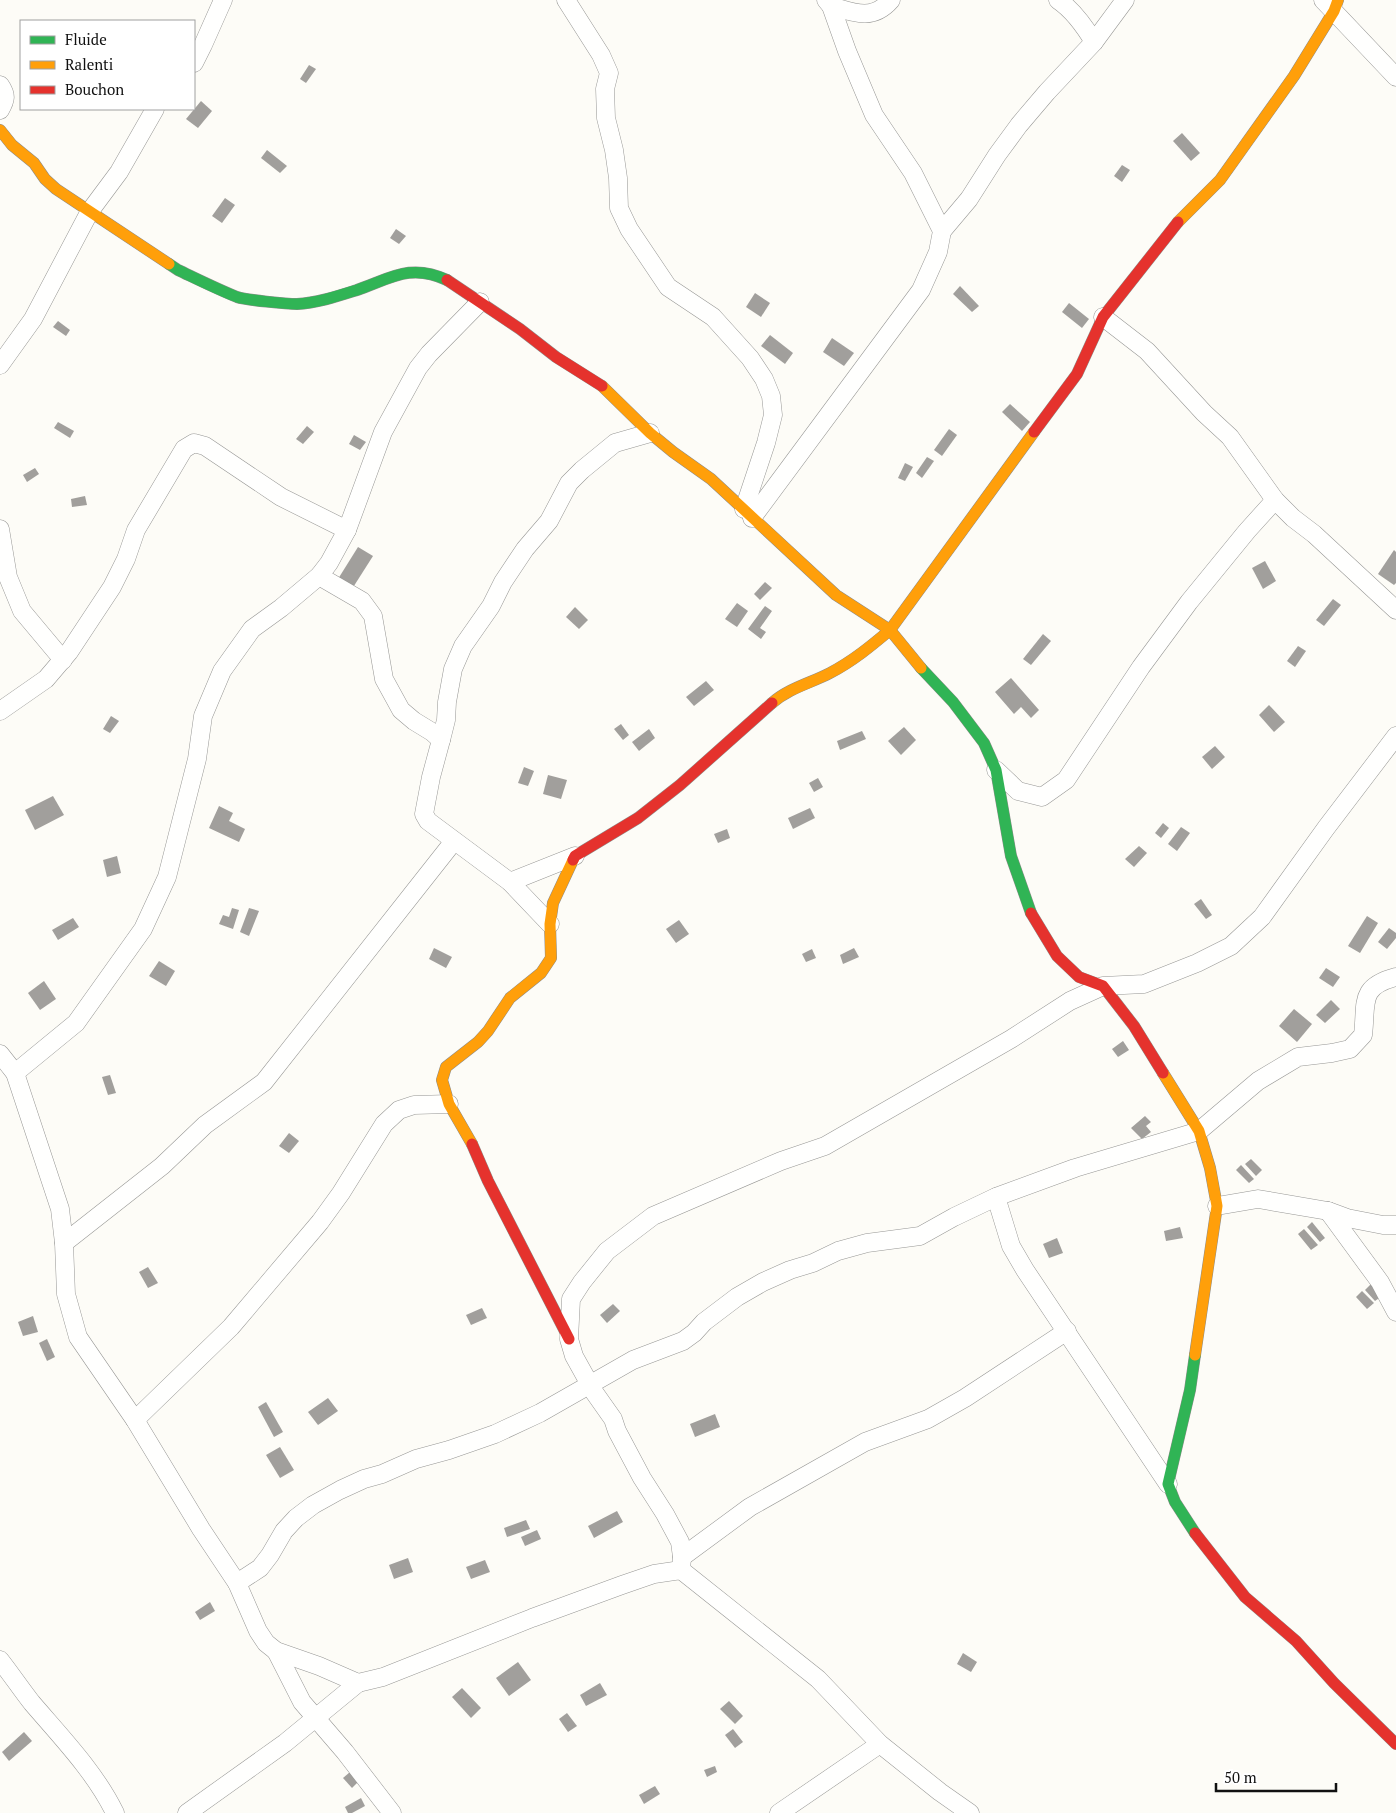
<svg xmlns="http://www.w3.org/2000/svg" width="1396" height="1813" font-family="'PT Serif',serif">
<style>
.building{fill:#a19f9c}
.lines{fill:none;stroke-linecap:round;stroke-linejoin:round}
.street-casing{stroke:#979795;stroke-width:19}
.fast-casing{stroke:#8e8d8b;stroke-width:12}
.slow-casing{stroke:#8e8d8b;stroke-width:12}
.jam-casing{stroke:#8e8d8b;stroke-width:12}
.street{stroke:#fffffe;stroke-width:18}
.fast{stroke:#30b455;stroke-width:11}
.slow{stroke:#ff9f0a;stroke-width:11}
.jam{stroke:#e5322d;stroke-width:11}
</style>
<rect width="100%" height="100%" fill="#fdfcf7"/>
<!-- building -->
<g class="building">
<polygon points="309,65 316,69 306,83 300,79"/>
<polygon points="201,101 212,111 198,128 186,119"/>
<polygon points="1182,133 1200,153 1191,161 1173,141"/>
<polygon points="267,150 287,166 280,173 261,158"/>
<polygon points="1122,165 1130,170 1122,182 1114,176"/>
<polygon points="225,198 235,205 222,223 212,216"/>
<polygon points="396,229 406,236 399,244 390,238"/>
<polygon points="960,286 979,306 972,312 953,294"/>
<polygon points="755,293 770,303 761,317 746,307"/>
<polygon points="1069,303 1089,319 1082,328 1062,312"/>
<polygon points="58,321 70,330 66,336 53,327"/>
<polygon points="770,335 793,353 785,364 761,346"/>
<polygon points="832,338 854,353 844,366 823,352"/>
<polygon points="1010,404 1030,422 1022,431 1002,412"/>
<polygon points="58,422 74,431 70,438 54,428"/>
<polygon points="307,426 314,432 303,444 296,439"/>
<polygon points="949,429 957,435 942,456 934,450"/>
<polygon points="354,435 366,442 360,450 349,444"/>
<polygon points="927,457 934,461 922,478 916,473"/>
<polygon points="905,463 913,467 905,481 898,478"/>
<polygon points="35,468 39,474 27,482 23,475"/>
<polygon points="85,496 87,505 72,507 71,499"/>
<polygon points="358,547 373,556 352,589 338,579"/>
<polygon points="1394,550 1396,552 1396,583 1394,585 1378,574"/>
<polygon points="1265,561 1276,581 1263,589 1252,568"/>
<polygon points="765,582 772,588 760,600 754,594"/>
<polygon points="1333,599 1341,605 1324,626 1316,620"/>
<polygon points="737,603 748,611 737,627 725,619"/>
<polygon points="765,606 772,611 760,628 766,632 761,639 748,629"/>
<polygon points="575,607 588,620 579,629 566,617"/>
<polygon points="1043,634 1051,641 1031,665 1023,659"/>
<polygon points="1298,646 1306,651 1295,667 1287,661"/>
<polygon points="1011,678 1039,710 1031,718 1021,707 1014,714 995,692"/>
<polygon points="706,681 714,690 694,706 686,697"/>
<polygon points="1269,705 1285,722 1274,732 1259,715"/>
<polygon points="111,716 119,721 110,733 103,729"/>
<polygon points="621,724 629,735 623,740 614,729"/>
<polygon points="904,727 916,740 901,755 888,741"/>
<polygon points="649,729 655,738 639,751 632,742"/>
<polygon points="862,731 866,739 840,750 837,741"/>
<polygon points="1215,746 1225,757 1212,769 1202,757"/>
<polygon points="524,767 534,771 528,786 518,783"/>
<polygon points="548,775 567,780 561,799 543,794"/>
<polygon points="818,778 823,787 814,792 809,783"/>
<polygon points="53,796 64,815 35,830 25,810"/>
<polygon points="219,806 233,813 229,821 245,829 239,842 209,828"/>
<polygon points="810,808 815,818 793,829 788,818"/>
<polygon points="1163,823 1169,828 1161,838 1155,833"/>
<polygon points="1181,827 1190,833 1177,851 1168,844"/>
<polygon points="727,829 730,838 718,843 714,834"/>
<polygon points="1139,846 1147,853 1134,867 1125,859"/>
<polygon points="117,856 121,873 107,877 103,860"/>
<polygon points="1201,899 1212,915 1206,919 1194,904"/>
<polygon points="232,908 239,910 233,929 219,924 223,915 229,917"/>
<polygon points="249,908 259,911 249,936 240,932"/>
<polygon points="1367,916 1378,923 1360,953 1348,946"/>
<polygon points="73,918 79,927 58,940 52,930"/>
<polygon points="679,920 689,934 676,943 666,929"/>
<polygon points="1389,928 1396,933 1396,938 1387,949 1378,942"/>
<polygon points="434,948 452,957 446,968 429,959"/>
<polygon points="854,948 859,957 843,964 840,955"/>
<polygon points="812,949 816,958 806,962 802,954"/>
<polygon points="159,961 175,971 166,986 149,976"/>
<polygon points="1326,968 1340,977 1333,987 1319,978"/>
<polygon points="44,981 56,999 40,1010 28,993"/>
<polygon points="1331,1000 1340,1009 1325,1023 1316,1015"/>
<polygon points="1294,1009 1312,1024 1297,1042 1279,1026"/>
<polygon points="1123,1041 1129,1050 1118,1057 1112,1049"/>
<polygon points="110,1075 116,1093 108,1095 102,1077"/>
<polygon points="1145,1116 1151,1122 1146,1126 1151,1132 1142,1139 1131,1128"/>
<polygon points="289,1133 299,1141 289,1153 279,1146"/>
<polygon points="1251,1159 1262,1170 1256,1176 1245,1164"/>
<polygon points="1241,1165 1254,1179 1249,1183 1236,1170"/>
<polygon points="1312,1222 1325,1238 1320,1242 1307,1227"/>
<polygon points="1180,1227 1183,1238 1166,1241 1164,1231"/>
<polygon points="1304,1229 1318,1245 1311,1250 1298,1234"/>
<polygon points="1057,1238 1063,1253 1049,1258 1043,1244"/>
<polygon points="148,1267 158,1283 148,1288 139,1272"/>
<polygon points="1371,1284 1382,1296 1375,1301 1365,1290"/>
<polygon points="1362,1291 1374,1303 1367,1309 1356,1297"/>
<polygon points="613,1304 620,1311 607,1323 600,1315"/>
<polygon points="482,1308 487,1318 471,1325 466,1315"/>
<polygon points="33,1316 38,1332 23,1336 18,1322"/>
<polygon points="47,1339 55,1357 47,1361 39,1343"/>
<polygon points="328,1398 338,1411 318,1425 308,1412"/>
<polygon points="266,1402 283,1432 274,1437 258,1407"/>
<polygon points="715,1414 720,1427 695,1437 690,1424"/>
<polygon points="280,1447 294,1470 280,1478 266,1455"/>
<polygon points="617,1511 623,1522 594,1538 588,1526"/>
<polygon points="526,1520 530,1529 507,1537 504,1528"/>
<polygon points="537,1530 541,1539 525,1546 521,1537"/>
<polygon points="408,1558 413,1572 394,1579 389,1565"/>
<polygon points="485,1560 490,1572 471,1579 466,1567"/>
<polygon points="210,1602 215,1611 200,1620 195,1612"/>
<polygon points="963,1653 977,1662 971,1672 957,1664"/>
<polygon points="518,1662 531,1680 509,1696 496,1678"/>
<polygon points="600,1683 607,1695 586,1706 580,1695"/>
<polygon points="462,1688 481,1708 471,1718 452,1697"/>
<polygon points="729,1701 743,1716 735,1724 720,1709"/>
<polygon points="567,1713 577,1726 568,1732 559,1719"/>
<polygon points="733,1729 743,1742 735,1748 725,1735"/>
<polygon points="24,1732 32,1741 9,1761 2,1752"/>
<polygon points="715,1766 717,1772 707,1777 704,1770"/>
<polygon points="350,1772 359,1781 352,1788 343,1778"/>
<polygon points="655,1786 660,1794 644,1804 639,1795"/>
<polygon points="361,1798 365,1806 352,1813 348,1813 345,1807"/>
</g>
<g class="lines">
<!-- street casing -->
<g class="street-casing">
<g id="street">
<polyline points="566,0 601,55 609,73 605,89 606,118 614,150 618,178 619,208 629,229 668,287 713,317 750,358 764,379 771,396 773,415 766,443 744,509"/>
<path d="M1058,0c15,10 27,27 36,42"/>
<polyline points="1323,0 1396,77"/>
<path d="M831,6c23,7 42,15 60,-6"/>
<polyline points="194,63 203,45 223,0"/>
<path d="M0,85c7,10 6,15 0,25"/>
<polyline points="942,231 969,199 997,155 1019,125 1047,92 1094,42 1125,0"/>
<polyline points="1103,317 1147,351 1204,413 1230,437 1275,500"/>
<polyline points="0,365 33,319 90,211 119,172 155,109"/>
<polyline points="752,518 921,290 938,252 942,231 913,173 874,115 847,51 831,6 826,0"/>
<polyline points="0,529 8,577 22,611 63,660"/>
<polyline points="319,576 362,601 373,616 384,679 401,710 414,721 432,732 441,740 431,777 424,814 428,821 510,882 550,924"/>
<polyline points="0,711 46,679 69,652 112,587 126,559 136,530 184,449 194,443 205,446 281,497 347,530"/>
<polyline points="441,740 446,720 447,702 453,669 463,646 491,606 503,582 525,549 549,521 569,483 582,470 615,443 650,433"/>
<polyline points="996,770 1018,791 1042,797 1066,780 1141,667 1189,602 1247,531 1275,500 1293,518 1314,534 1396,610"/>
<polyline points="510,882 575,856"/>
<polyline points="0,1054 15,1073 60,1209 64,1243 66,1294 78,1337 135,1420 201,1529 237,1583 258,1631 266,1643 276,1651 319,1666 358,1683 383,1677 532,1618 622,1585 654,1574 681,1570 818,1679 880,1744 940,1792 970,1813"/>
<polyline points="15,1073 76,1023 143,929 167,877 197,759 203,716 222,671 252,629 281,608 319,576 329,563 347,530 383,432 418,368 429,354 480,302"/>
<polyline points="996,1197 1011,1246 1025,1270 1168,1484"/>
<polyline points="1217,1206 1258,1199 1328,1211 1347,1218 1383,1225 1396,1225"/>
<polyline points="1328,1211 1380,1282 1396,1312"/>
<polyline points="64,1243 162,1166 205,1125 264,1082 454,841"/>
<polyline points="135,1420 231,1327 320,1222 341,1193 384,1124 399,1110 414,1105 449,1104"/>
<polyline points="682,1557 750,1507 865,1442 928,1419 965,1398 1067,1331"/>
<polyline points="681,1570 682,1557 680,1542 665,1514 642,1478 617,1431 613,1419 594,1392 574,1356 569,1339 571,1299 582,1282 607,1251 653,1216 781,1161 825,1146 1011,1039 1070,1001 1103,986 1144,984 1197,963 1231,946 1262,917 1326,828 1396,736"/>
<path d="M237,1583l23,-15 10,-13 14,-24 12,-13 17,-13 27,-15 24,-11 18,-5 34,-15 33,-9 46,-16 45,-21 93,-53 50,-19 11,-8 10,-11 33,-25 26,-15 27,-12 23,-7 25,-12 29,-8 53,-7 34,-19 42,-20 79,-29 124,-37 59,-50 40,-24 34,-4 18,-4 13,-14c4,-32 -5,-48 33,-58"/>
<polyline points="276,1651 302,1702 345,1752 392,1813"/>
<path d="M0,1660c11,14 21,29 32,43 30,35 63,69 83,110"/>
<polyline points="187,1813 285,1743 358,1683"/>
<polyline points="779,1813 880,1744"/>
</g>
</g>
<!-- fast casing -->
<g class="fast-casing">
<g id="fast">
<path d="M169,264l9,6c19,9 39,19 59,27 9,3 50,7 60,7 20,-1 41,-8 60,-14 34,-12 54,-27 90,-10"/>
<polyline points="921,668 953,702 984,743 996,770 1011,856 1031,913"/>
<polyline points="1195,1533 1175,1502 1168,1484 1190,1390 1195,1355"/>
</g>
</g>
<!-- slow casing -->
<g class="slow-casing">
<g id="slow">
<polyline points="0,130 12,145 34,163 45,179 56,189 169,264"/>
<polyline points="1178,222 1220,180 1294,76 1334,11 1338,0"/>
<polyline points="602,386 650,433 673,452 711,479 836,595 890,630 921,668"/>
<path d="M772,703c17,-15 39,-20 58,-30 23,-12 41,-27 60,-43l144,-198"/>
<polyline points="1163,1073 1199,1131 1210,1168 1217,1206 1195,1355"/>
<polyline points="472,1144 449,1104 442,1080 446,1067 478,1042 488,1031 510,998 541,973 551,958 550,924 553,903 573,860"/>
</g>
</g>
<!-- jam casing -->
<g class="jam-casing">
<g id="jam">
<polyline points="447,280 520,329 556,357 602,386"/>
<polyline points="1034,432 1077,374 1103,317 1178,222"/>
<polyline points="573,860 575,856 638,818 680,785 772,703"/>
<polyline points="1031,913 1057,956 1079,977 1103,986 1134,1026 1163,1073"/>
<polyline points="472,1144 488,1181 569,1339"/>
<polyline points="1195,1533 1245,1597 1296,1641 1334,1683 1396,1744"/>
</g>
</g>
<!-- street -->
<use href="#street" class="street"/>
<!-- fast -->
<use href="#fast" class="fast"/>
<!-- slow -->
<use href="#slow" class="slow"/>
<!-- jam -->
<use href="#jam" class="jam"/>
</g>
<!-- legend -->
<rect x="20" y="20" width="175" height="90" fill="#ffffff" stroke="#a0a0a0"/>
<rect x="30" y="36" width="25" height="8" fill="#30b455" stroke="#a0a0a0"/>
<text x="65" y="45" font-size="15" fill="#111111">Fluide</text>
<rect x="30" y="61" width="25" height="8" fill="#ff9f0a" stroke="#a0a0a0"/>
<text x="65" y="70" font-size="15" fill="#111111">Ralenti</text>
<rect x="30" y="86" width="25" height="8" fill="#e5322d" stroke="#a0a0a0"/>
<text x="65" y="95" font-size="15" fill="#111111">Bouchon</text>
<!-- scale -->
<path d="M1216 1783v8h120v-8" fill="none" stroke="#111111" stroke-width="2.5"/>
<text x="1224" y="1783" font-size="15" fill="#111111" stroke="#ffffff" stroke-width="4" paint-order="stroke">50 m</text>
</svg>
